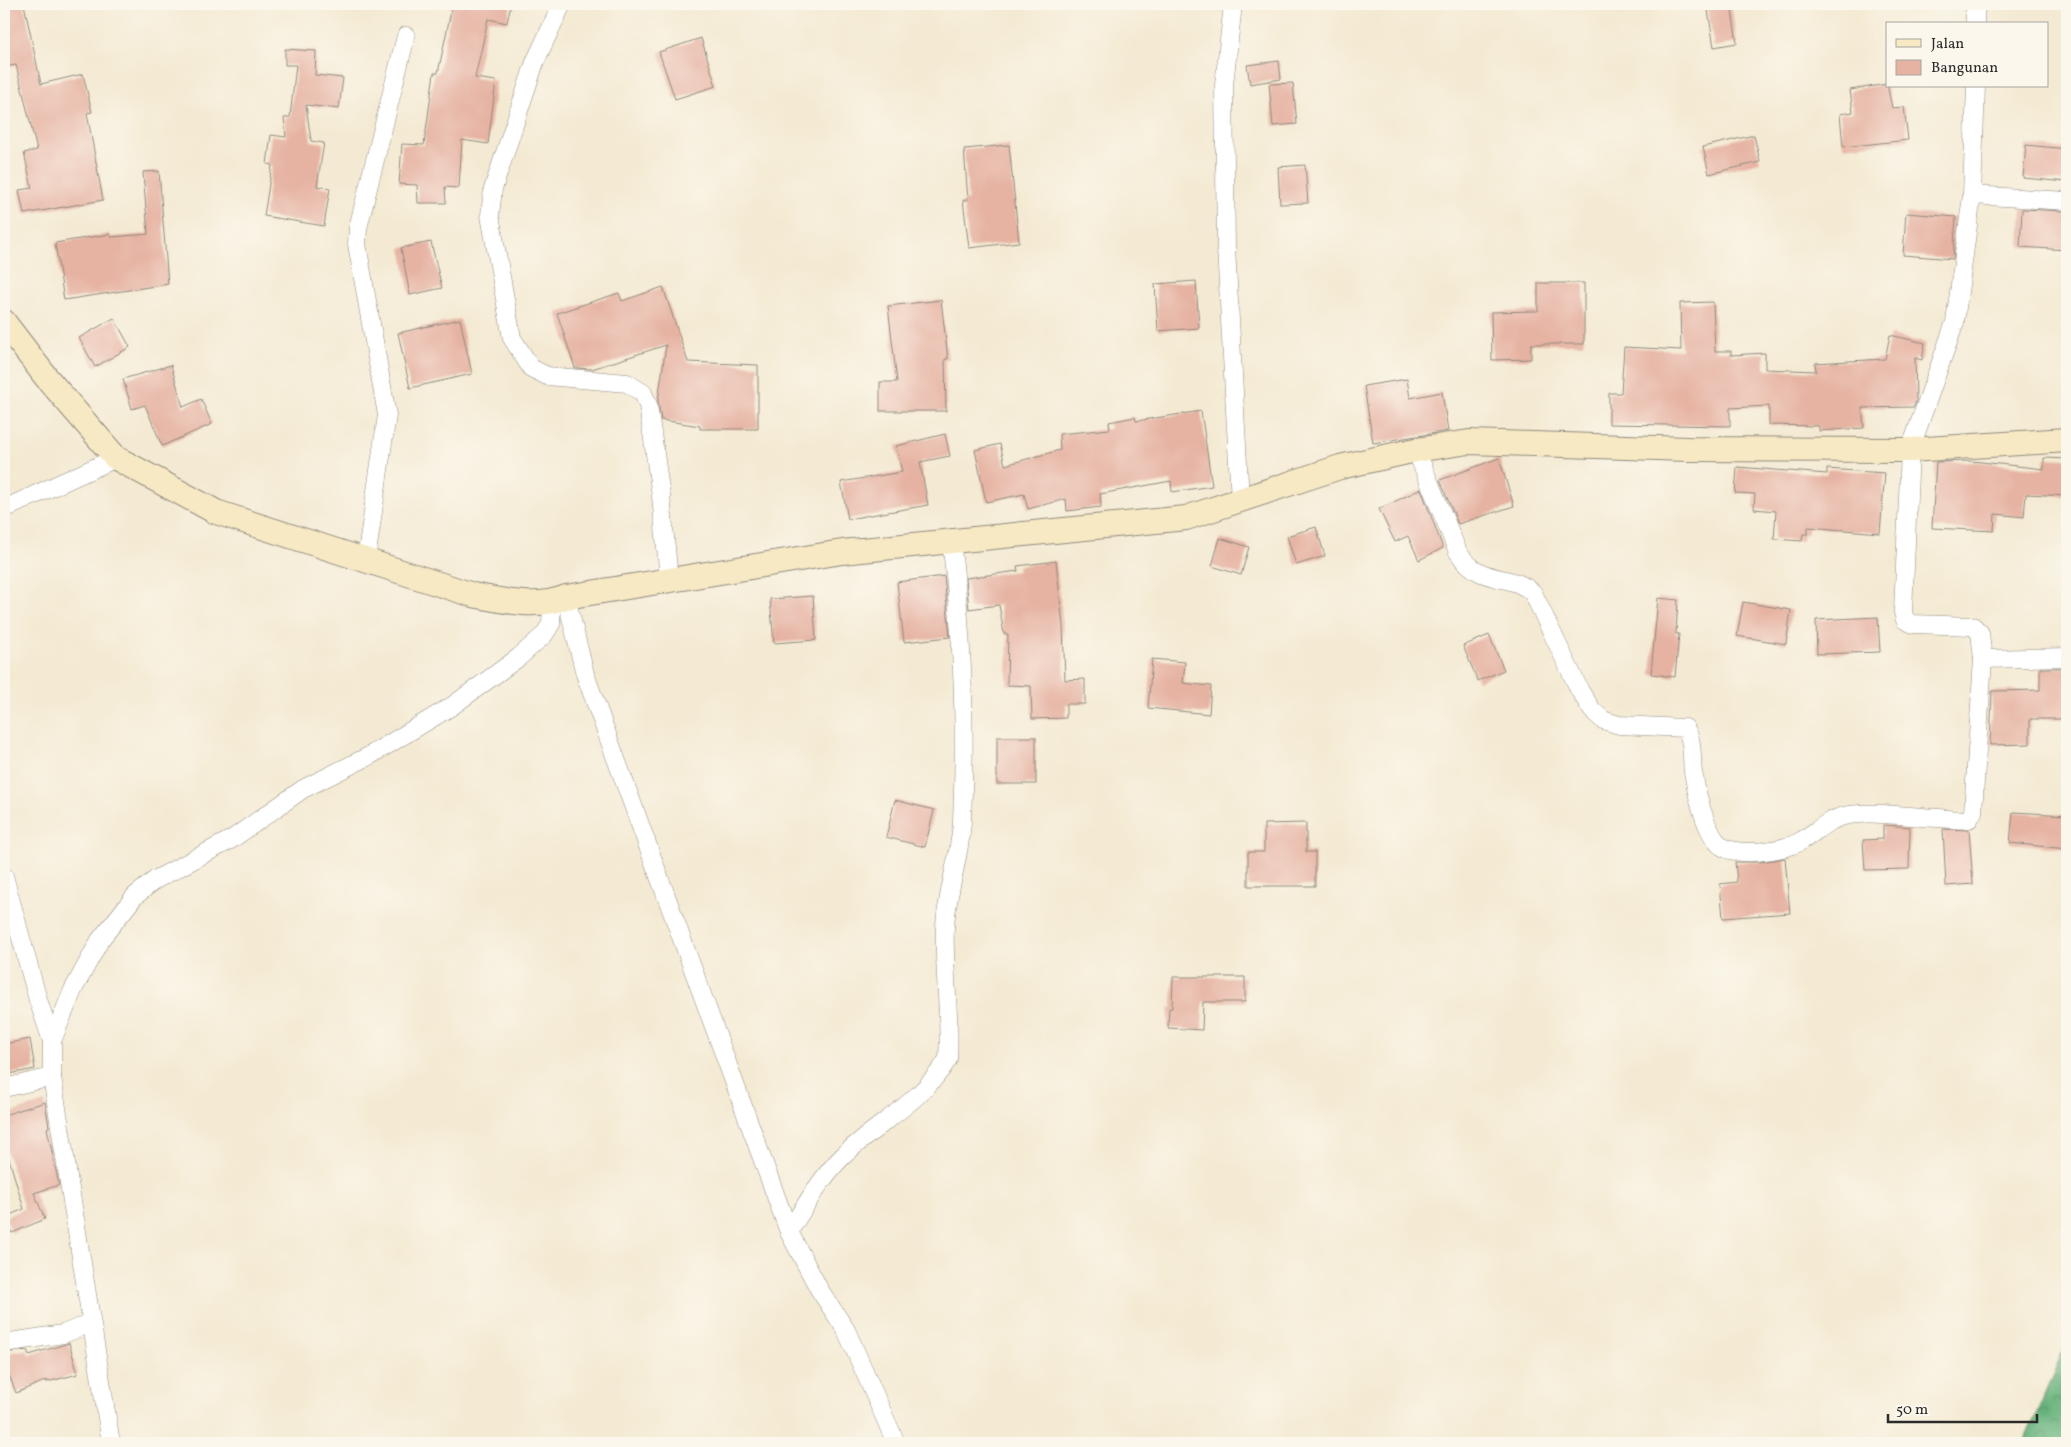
<svg xmlns="http://www.w3.org/2000/svg" width="2071" height="1447" font-family="Vollkorn,serif">
<style>
.forest{fill:url(#forest-crowns);stroke:#496f54}
.building{fill:#e6b2a2}
.lines{fill:none;stroke-linecap:round;stroke-linejoin:round}
.street-casing{stroke:#908a7f;stroke-width:19}
.secondary-casing{stroke:#908a7f;stroke-width:26}
.street{stroke:#fff;stroke-width:18}
.secondary{stroke:#f7e9c3;stroke-width:24}
</style>
<defs>
<pattern id="forest-crowns" width="20" height="18" patternUnits="userSpaceOnUse" patternTransform="scale(1.25)"><rect width="20" height="18" fill="#67b37d"/><path d="M2 6a3 3 0 1 1 6 0M12 15a3 3 0 1 1 6 0" fill="none" stroke="#559267"/></pattern>
</defs>
<rect width="100%" height="100%" fill="#fbf7ec"/>
<filter id="ink" filterUnits="userSpaceOnUse"><feTurbulence type="fractalNoise" baseFrequency=".02" numOctaves="2"/><feDisplacementMap in="SourceGraphic" scale="10" xChannelSelector="R" yChannelSelector="G"/><feConvolveMatrix kernelMatrix="1 2 1 2 8 2 1 2 1" color-interpolation-filters="sRGB"/></filter>
<filter id="wash" filterUnits="userSpaceOnUse"><feTurbulence type="fractalNoise" baseFrequency=".0096" numOctaves="4" result="noise"/><feDisplacementMap in="SourceGraphic" scale="20" xChannelSelector="R" yChannelSelector="G"/><feGaussianBlur stdDeviation="1.12" result="paint"/><feColorMatrix in="noise" values="0 0 0 0 0 0 0 0 0 0 0 0 0 0 0 0 0 1.4 0 .05"/><feComposite in="paint" operator="in"/></filter>
<g filter="url(#wash)">
<rect width="100%" height="100%" fill="#f4ead3"/>
<!-- forest -->
<polygon class="forest" points="2067,1341 2067,1443 2024,1443"/>
<g id="blocks">
<!-- building -->
<g class="building">
<polygon points="4,4 24,4 41,84 83,74 92,112 87,113 103,200 24,214 19,190 32,188 24,153 37,150 16,65 4,67"/>
<polygon points="450,4 511,4 507,23 488,19 475,78 496,81 488,144 462,140 459,188 445,187 446,203 418,203 417,185 399,184 402,144 424,145 434,73 438,73 451,11"/>
<polygon points="1707,4 1731,4 1737,43 1714,47"/>
<polygon points="701,38 716,86 675,99 659,52"/>
<polygon points="285,49 316,51 315,75 343,78 339,109 306,105 311,141 324,143 317,186 330,188 324,226 264,216 272,165 267,164 271,135 286,137 284,118 290,117 296,65 285,65"/>
<polygon points="1279,61 1281,79 1250,84 1247,65"/>
<polygon points="1293,83 1297,124 1273,126 1269,84"/>
<polygon points="1887,84 1892,108 1904,107 1908,140 1843,147 1840,114 1853,112 1850,90"/>
<polygon points="1754,135 1760,162 1709,174 1703,147"/>
<polygon points="1009,145 1019,242 969,248 963,200 968,200 964,149"/>
<polygon points="2026,145 2067,149 2067,182 2023,178"/>
<polygon points="1305,165 1308,203 1280,204 1278,167"/>
<polygon points="159,171 168,284 64,300 55,243 110,234 111,237 148,234 143,172"/>
<polygon points="2022,209 2067,211 2067,250 2020,247"/>
<polygon points="1906,213 1956,217 1953,259 1903,255"/>
<polygon points="431,242 442,288 410,295 401,248"/>
<polygon points="1196,281 1199,328 1158,331 1155,284"/>
<polygon points="1538,283 1584,283 1584,344 1531,344 1531,359 1492,360 1491,312 1538,311"/>
<polygon points="663,287 688,362 758,365 758,429 700,429 700,426 661,420 658,401 666,345 592,369 575,368 557,313 619,293 622,301"/>
<polygon points="941,300 948,359 945,359 946,411 880,411 880,382 897,382 888,306"/>
<polygon points="1713,302 1715,351 1731,351 1731,355 1765,353 1765,369 1816,371 1815,363 1885,359 1890,335 1925,343 1922,360 1915,358 1916,400 1914,407 1862,408 1864,428 1819,431 1819,426 1769,425 1769,406 1730,408 1730,426 1609,424 1609,393 1621,393 1624,347 1681,350 1680,303"/>
<polygon points="114,318 130,347 95,367 79,338"/>
<polygon points="460,319 472,374 410,388 398,333"/>
<polygon points="171,365 183,407 201,399 212,424 162,446 145,405 132,409 123,379"/>
<polygon points="1407,379 1410,398 1442,392 1448,431 1373,443 1364,386"/>
<polygon points="1201,411 1212,486 1172,492 1171,481 1100,494 1101,507 1067,511 1066,499 1028,509 1024,494 986,502 975,450 1000,444 1005,465 1060,450 1059,434 1110,429 1109,422 1135,417 1136,421"/>
<polygon points="945,434 950,456 920,462 928,505 848,519 841,482 902,472 896,446"/>
<polygon points="1499,458 1514,506 1458,524 1440,480"/>
<polygon points="2044,458 2067,459 2067,496 2026,494 2024,517 1995,514 1994,531 1932,528 1936,462 1972,461 2044,469"/>
<polygon points="1737,467 1827,474 1827,469 1885,473 1880,533 1808,527 1808,534 1803,534 1802,541 1774,539 1776,511 1754,509 1755,494 1735,493"/>
<polygon points="1421,489 1443,548 1419,560 1408,536 1395,542 1379,509"/>
<polygon points="1316,527 1325,556 1296,565 1287,536"/>
<polygon points="1220,538 1249,547 1241,575 1212,566"/>
<polygon points="1056,561 1063,626 1065,680 1085,679 1085,704 1066,704 1066,718 1032,719 1031,686 1007,685 1008,634 1004,634 999,605 969,609 966,578 1018,571 1017,566"/>
<polygon points="944,576 950,637 904,642 897,582"/>
<polygon points="813,596 816,640 774,643 770,599"/>
<polygon points="1658,598 1678,600 1676,634 1679,634 1675,677 1651,674"/>
<polygon points="1743,602 1791,610 1786,644 1737,636"/>
<polygon points="1878,617 1880,652 1817,654 1816,620"/>
<polygon points="1489,635 1504,670 1478,681 1463,646"/>
<polygon points="1152,659 1185,662 1183,683 1211,686 1209,714 1148,708"/>
<polygon points="2040,668 2067,668 2067,719 2030,719 2030,744 1990,745 1992,691 2040,690"/>
<rect x="997" y="737" width="39" height="47"/>
<polygon points="895,800 934,810 925,847 886,837"/>
<polygon points="2013,812 2067,815 2067,849 2010,843"/>
<polygon points="1306,823 1306,852 1315,852 1315,886 1248,886 1248,852 1264,852 1264,824"/>
<polygon points="1883,825 1910,827 1909,869 1865,870 1863,840 1883,839"/>
<polygon points="1943,829 1969,830 1973,884 1946,886"/>
<polygon points="1785,858 1790,913 1723,918 1720,884 1737,882 1735,862 1760,862"/>
<polygon points="1173,977 1245,977 1245,1002 1203,1002 1202,1030 1168,1028 1169,1008 1172,1008"/>
<polygon points="30,1039 35,1069 4,1075 4,1044"/>
<polygon points="45,1102 49,1127 47,1128 59,1185 34,1193 45,1219 12,1233 5,1217 24,1209 4,1142 4,1115"/>
<polygon points="69,1343 78,1374 47,1382 47,1380 16,1393 4,1362 4,1353 27,1350 29,1355"/>
</g>
</g>
</g>
<g filter="url(#ink)">
<use href="#blocks" fill-opacity="0" stroke="#908a7f" stroke-width="1"/>
<g class="lines">
<!-- street casing -->
<g class="street-casing">
<g id="street">
<polyline points="562,4 535,62 493,189 490,215 512,338 531,368 547,376 627,383 643,393 648,405 661,496 669,579"/>
<polyline points="1233,4 1224,85 1226,248 1240,500"/>
<polyline points="1975,4 1975,24"/>
<polyline points="1972,195 2067,201"/>
<path d="M1416,450l42,102c24,36 52,19 75,41l47,98 12,19 11,10 16,5 66,3c9,12 6,30 8,44 3,20 12,57 25,71 14,16 67,8 83,-2 15,-9 26,-21 43,-25 29,-6 65,1 95,2 10,1 20,3 30,1l4,-7 10,-153 -3,-26 -7,-7 -60,-2 -8,-4 -2,-8 7,-162 45,-128 17,-127 4,-109"/>
<polyline points="4,509 116,458"/>
<polyline points="366,560 387,415 357,244 358,228 406,36"/>
<polyline points="566,597 585,674 789,1232 819,1289 846,1330 896,1443"/>
<polyline points="1983,659 2067,657"/>
<polyline points="4,876 38,1000 52,1041"/>
<polyline points="4,1088 52,1077"/>
<path d="M789,1232c16,-26 31,-53 53,-75 35,-34 80,-55 106,-98 3,-44 -5,-89 -3,-133 2,-35 15,-69 17,-105 4,-94 1,-187 -11,-280"/>
<polyline points="4,1343 63,1334 91,1323"/>
<polyline points="111,1443 52,1077 52,1041 73,990 100,940 135,896 155,880 232,839 303,789 369,756 452,706 518,658 544,635 551,624 552,603"/>
</g>
</g>
<!-- secondary casing -->
<g class="secondary-casing">
<path id="secondary" d="M4,322l42,55 70,81 100,54 257,83c30,6 64,14 93,2l276,-45 344,-34 154,-51 76,-17 53,-8 219,7 222,1 157,-10"/>
</g>
<!-- street -->
<use href="#street" class="street"/>
<!-- secondary -->
<use href="#secondary" class="secondary"/>
</g>
</g>
<!-- margin -->
<rect width="2071" height="1447" fill="none" stroke="#fbf7ec" stroke-width="20"/>
<!-- legend -->
<rect x="1886" y="22" width="162" height="65" fill="#fbf7ec" stroke="#a8a59f"/>
<rect x="1896" y="39" width="25" height="8" fill="#f7e9c3" stroke="#a8a59f"/>
<text x="1931" y="48" font-size="15" fill="#2b2b2b">Jalan</text>
<rect x="1896" y="60" width="25" height="15" fill="#e6b2a2" stroke="#a8a59f"/>
<text x="1931" y="72" font-size="15" fill="#2b2b2b">Bangunan</text>
<!-- scale -->
<path d="M1888 1414v8h149v-8" fill="none" stroke="#2b2b2b" stroke-width="2.5"/>
<text x="1896" y="1414" font-size="15" fill="#2b2b2b" stroke="#fbf7ec" stroke-width="4" paint-order="stroke">50 m</text>
</svg>
